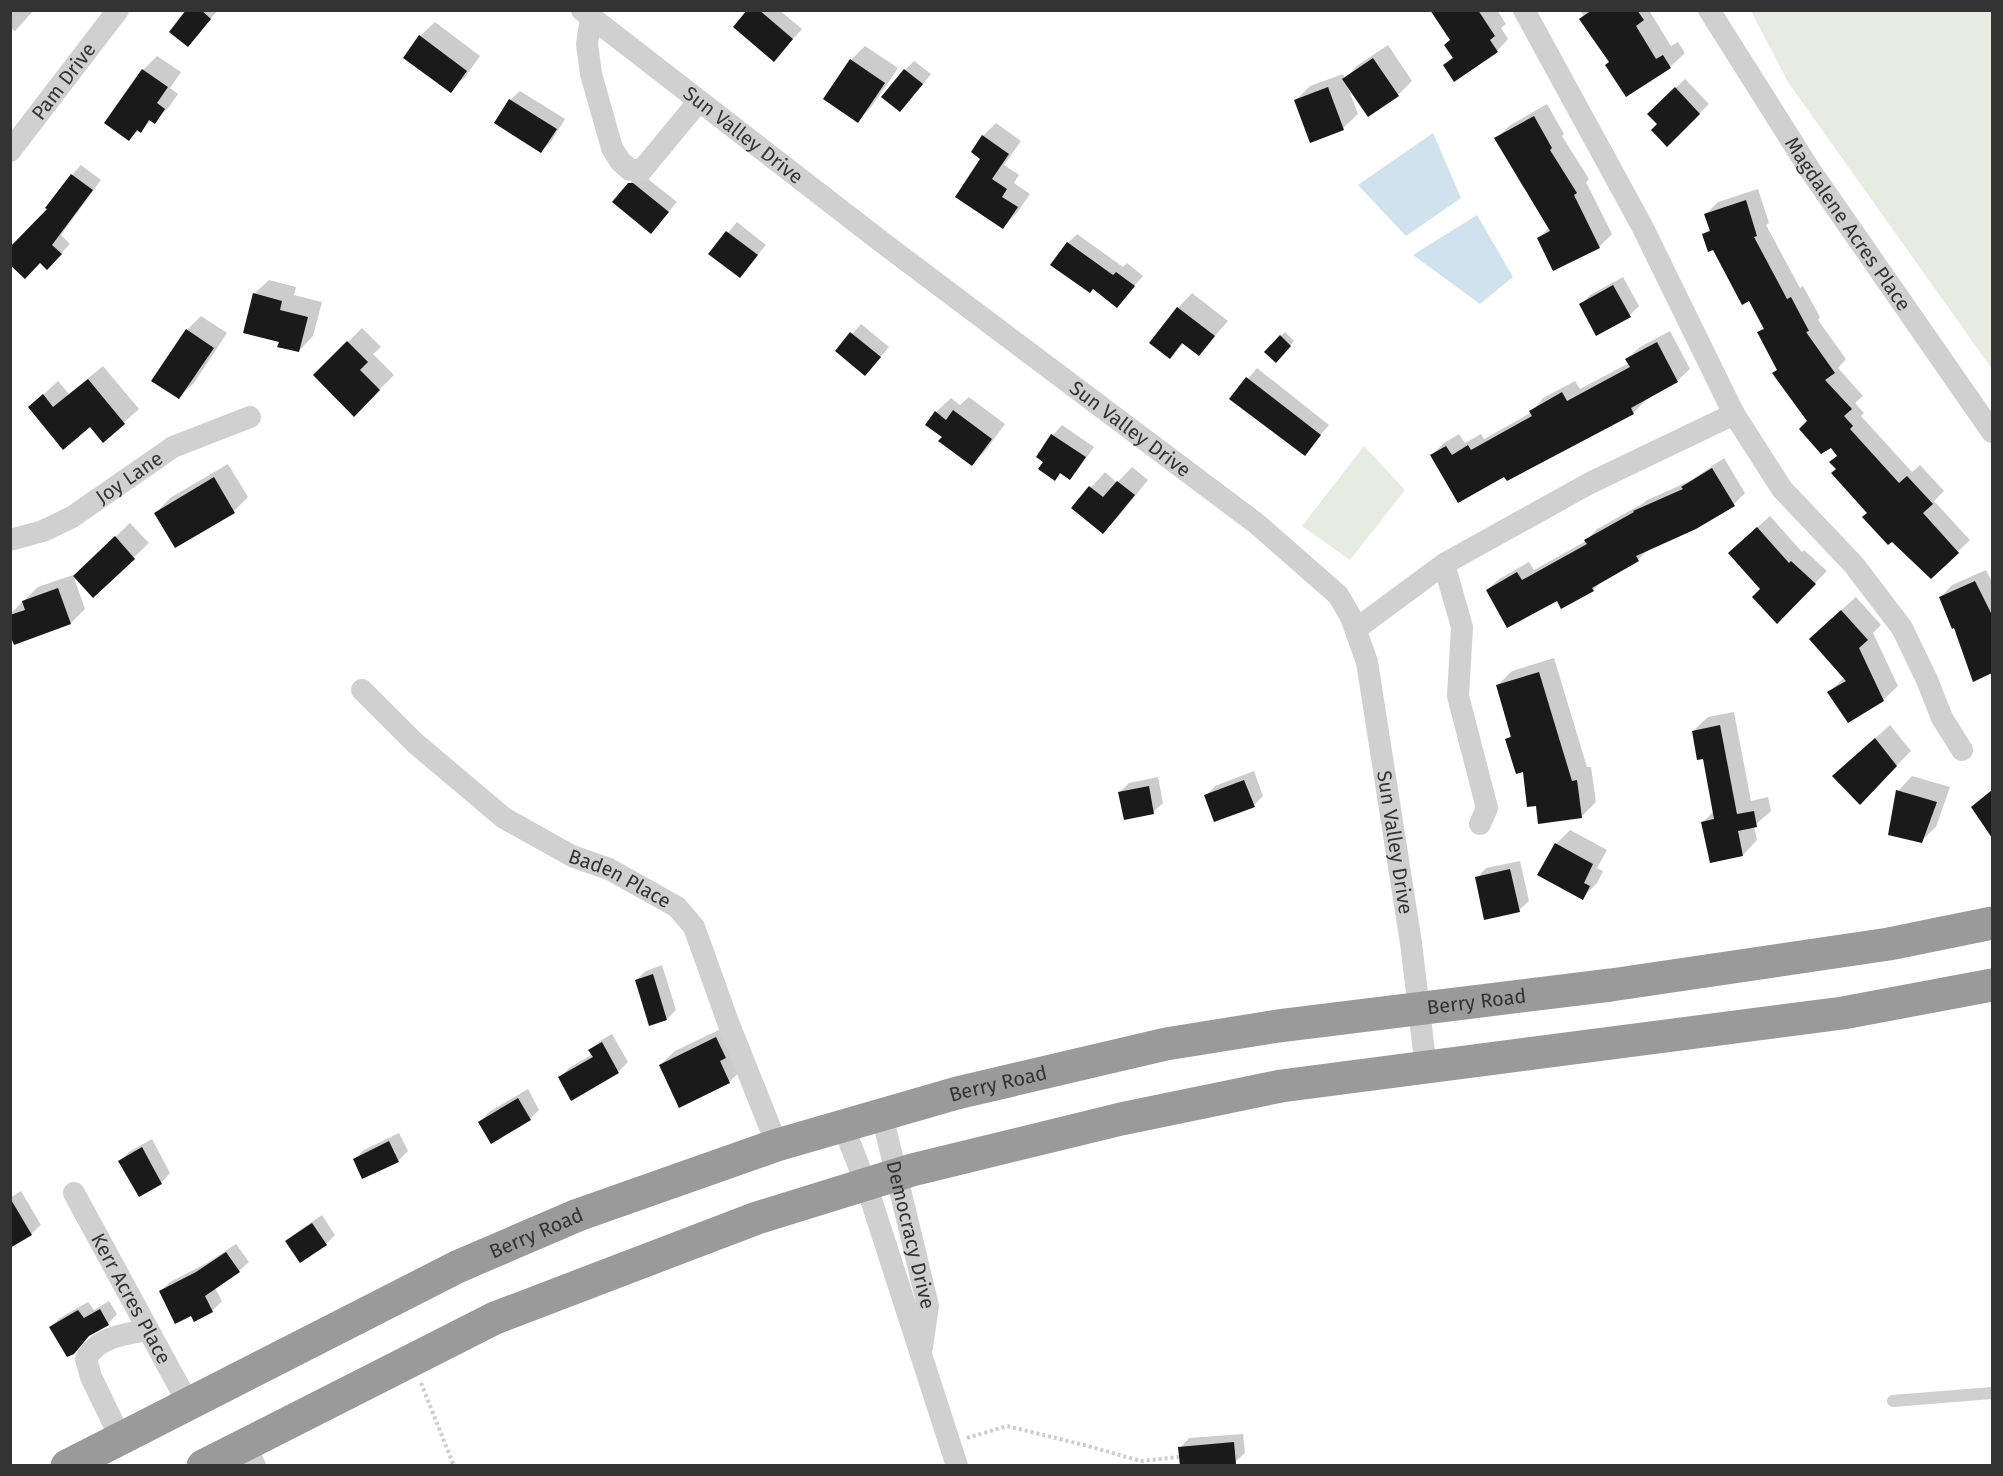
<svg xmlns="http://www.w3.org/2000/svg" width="2003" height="1476" font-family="'Fira Sans',sans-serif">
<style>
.green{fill:#e6ecdf}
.water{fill:#cfe2ee}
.shadow{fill:#0003}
.building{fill:#1a1a1a}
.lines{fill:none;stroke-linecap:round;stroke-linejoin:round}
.path{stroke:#cdcdcd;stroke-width:4;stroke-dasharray:3 3;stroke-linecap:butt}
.lane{stroke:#d0d0d0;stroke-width:12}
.street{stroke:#d0d0d0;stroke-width:22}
.highway{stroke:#9a9a9a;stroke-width:33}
.labels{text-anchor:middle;stroke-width:6;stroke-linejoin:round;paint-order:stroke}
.street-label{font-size:20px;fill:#333;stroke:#fff}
</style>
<rect width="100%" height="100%" fill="#fff"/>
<!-- green -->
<g class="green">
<polygon points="1751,11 1992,11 1992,369 1788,82"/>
<polygon points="1364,446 1405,490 1350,560 1302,526"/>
</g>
<!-- water -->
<g class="water">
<polygon points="1433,133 1461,198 1406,236 1358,185"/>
<polygon points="1477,215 1513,277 1480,304 1413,255"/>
</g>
<!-- shadow -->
<g class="shadow">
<polygon points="10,10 34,10 15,31 10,28"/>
<polygon points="188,10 218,10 188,45"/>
<polygon points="749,10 779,10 802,29 774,60"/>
<polygon points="1432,10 1497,10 1506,24 1501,28 1508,39 1497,51 1445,65 1453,56 1451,39"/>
<polygon points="1580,10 1652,10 1650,12 1671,46 1678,42 1685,53 1670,67 1610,62"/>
<polygon points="435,22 480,56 465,77 450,91 405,57 420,36"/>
<polygon points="1388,45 1412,81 1398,95 1348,87 1358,114 1343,128 1295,101 1310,86 1343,74 1345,79 1358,65"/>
<polygon points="865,46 898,68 872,106 858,121 851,60"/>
<polygon points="157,56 181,72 170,88 178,94 169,107 154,122 152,120 129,139 143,70"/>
<polygon points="914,61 931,74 909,101 905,70"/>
<polygon points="1685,79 1709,104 1667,145 1659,124 1649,114"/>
<polygon points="520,91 565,119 551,142 541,151 510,100"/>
<polygon points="1547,104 1564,134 1562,136 1589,179 1586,182 1612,234 1599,247 1539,238 1550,227 1496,139 1509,126"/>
<polygon points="996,123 1021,141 1004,165 1019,175 1014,183 1030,194 1016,214 1003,227 983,158 983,136"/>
<polygon points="81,165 101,180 61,235 70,244 47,268 40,261 50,209 72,175"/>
<polygon points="639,174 643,175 677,202 651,232 629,184"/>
<polygon points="1758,189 1769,223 1766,225 1800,288 1803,286 1820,317 1818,320 1846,359 1838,368 1863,396 1855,403 1864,413 1861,416 1912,472 1920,465 1944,491 1934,501 1970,540 1931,577 1869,513 1837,469 1839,455 1808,421 1759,332 1764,327 1750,299 1704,234 1710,228 1706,214 1718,202"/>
<polygon points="737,222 766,245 740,276 710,254"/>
<polygon points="1077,234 1123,267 1127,263 1143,276 1117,306 1068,243"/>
<polygon points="1623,277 1639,306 1630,315 1581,305 1590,295"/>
<polygon points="269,280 296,287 294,295 322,302 313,336 299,351 280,341 254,294"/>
<polygon points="1192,293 1228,321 1199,354 1184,343 1169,357 1178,308"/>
<polygon points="201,316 227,333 194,383 179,397 187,330"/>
<polygon points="861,324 889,347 874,365 837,351"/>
<polygon points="362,328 381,347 373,354 394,375 354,415 315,375"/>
<polygon points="1670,331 1690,369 1677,381 1645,398 1646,400 1633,413 1505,475 1432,455 1444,443 1459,434 1465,443 1481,434 1484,439 1532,412 1543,398 1575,381 1580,389 1629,363 1627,359 1640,347"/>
<polygon points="1285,332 1294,341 1276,361 1266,352"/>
<polygon points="103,366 139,409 103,441 90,425 30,407 58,381 69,394"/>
<polygon points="1257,368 1329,425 1304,454 1231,399"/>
<polygon points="969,397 1005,424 986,450 972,464 944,436 936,412 951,398 960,405"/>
<polygon points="1062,425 1094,447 1079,468 1070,478 1062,472 1055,479 1045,461 1038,456 1053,435"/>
<polygon points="1724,458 1745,493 1734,504 1649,549 1638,560 1604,579 1593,590 1557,599 1487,590 1499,579 1529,562 1534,570 1586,541 1597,529 1642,504 1647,500 1690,481"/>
<polygon points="228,464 248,497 234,511 156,513 170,498"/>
<polygon points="1132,467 1148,480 1117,518 1103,532 1073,508 1105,472 1117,483"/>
<polygon points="1770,516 1802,552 1804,550 1827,571 1777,622 1742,541"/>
<polygon points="130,523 149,543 93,596 89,562"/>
<polygon points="1986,570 1992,582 1992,672 1973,680 1955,626 1941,597 1952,585"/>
<polygon points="73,575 85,609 71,623 10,630 10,614 38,587"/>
<polygon points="1856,597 1881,625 1873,633 1898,686 1883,700 1829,692 1845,677 1825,625"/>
<polygon points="1554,658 1587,767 1591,767 1596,802 1581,817 1537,804 1524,770 1507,739 1512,734 1498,685 1512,671"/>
<polygon points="1734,712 1751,801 1768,797 1771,811 1754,826 1757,840 1743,855 1703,822 1714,811 1704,757 1693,731 1708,717"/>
<polygon points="1890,725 1911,751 1860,802 1849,762"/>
<polygon points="1254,771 1263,796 1254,805 1206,796 1215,786"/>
<polygon points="1912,776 1950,787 1936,827 1921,841 1898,791"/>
<polygon points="1158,777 1163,803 1153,812 1120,792 1129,783"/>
<polygon points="1992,790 1992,836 1973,807"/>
<polygon points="1570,830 1607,850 1597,868 1603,871 1597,883 1582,898 1556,844"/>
<polygon points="1520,861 1529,901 1519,910 1477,878 1486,868"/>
<polygon points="662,965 676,1010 667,1019 636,980 646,971"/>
<polygon points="731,1024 744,1068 729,1082 660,1065 675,1051"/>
<polygon points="612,1034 628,1062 619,1071 571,1099 559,1078 569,1068 593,1054 590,1050 600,1041"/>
<polygon points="528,1089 539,1110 530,1119 480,1122 489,1112"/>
<polygon points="399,1133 408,1151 398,1161 363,1177 355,1159 364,1150"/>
<polygon points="152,1139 170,1173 161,1183 120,1161 129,1152"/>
<polygon points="21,1191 41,1225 31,1234 10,1246 10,1198"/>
<polygon points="322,1215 335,1235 326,1244 287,1241 297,1232"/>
<polygon points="236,1244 249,1262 239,1271 215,1288 222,1301 212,1311 191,1314 160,1292 170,1282 207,1263"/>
<polygon points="109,1301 117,1314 108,1324 90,1333 51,1327 60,1318 88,1302 94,1310"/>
<polygon points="1243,1434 1245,1453 1235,1462 1181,1466 1180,1448 1189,1438"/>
</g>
<!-- building -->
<g class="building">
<polygon points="186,10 201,10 211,19 188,47 169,32"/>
<polygon points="747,10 759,10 793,39 774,62 733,27"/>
<polygon points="1430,10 1478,10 1495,36 1490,40 1498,52 1454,82 1443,65 1453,58 1444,45 1450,40"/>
<polygon points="1592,10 1637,10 1644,20 1636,26 1656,59 1663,55 1671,68 1626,97 1605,65 1609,62 1579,19"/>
<polygon points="419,35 467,71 451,93 403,58"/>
<polygon points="1373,58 1399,96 1368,117 1342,79"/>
<polygon points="850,59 885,83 858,123 823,99"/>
<polygon points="142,69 168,87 157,103 165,109 155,124 149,120 141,133 137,130 129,141 104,123"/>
<polygon points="904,69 923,84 900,112 881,97"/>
<polygon points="1328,87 1344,130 1310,143 1294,100"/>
<polygon points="1675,87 1700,114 1667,147 1651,130 1657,124 1647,114"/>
<polygon points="509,99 557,129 541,153 494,123"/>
<polygon points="1534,116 1552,148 1550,150 1577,193 1574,195 1600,248 1553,271 1537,238 1550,231 1494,138"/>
<polygon points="982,135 1009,154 992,179 1007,189 1002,197 1018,207 1003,229 955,197 980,159 971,152"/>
<polygon points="71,174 93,190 52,245 62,254 47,270 40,263 25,279 10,265 10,247 47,209 45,208"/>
<polygon points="628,183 633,183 669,212 651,234 612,202"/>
<polygon points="1746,200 1757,236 1754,237 1787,299 1791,297 1809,331 1806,332 1835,373 1825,380 1852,409 1844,416 1853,426 1850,429 1899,483 1907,476 1933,504 1923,513 1959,553 1931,579 1892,542 1888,545 1862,517 1867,513 1831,473 1836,469 1829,462 1837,456 1831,448 1821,454 1799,429 1807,421 1772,373 1777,370 1757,332 1764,329 1749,301 1742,305 1713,250 1708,252 1702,234 1710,231 1704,214"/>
<polygon points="726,231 758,255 740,278 708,254"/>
<polygon points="1067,242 1113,275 1116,272 1135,286 1117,308 1093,289 1090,293 1050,265"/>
<polygon points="1613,285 1631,317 1596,336 1579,304"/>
<polygon points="253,293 282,301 280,310 308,317 299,352 277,347 279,342 243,333"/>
<polygon points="1177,307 1215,336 1199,356 1182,343 1170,359 1149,343"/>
<polygon points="186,329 214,348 179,399 151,381"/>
<polygon points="850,332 881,357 865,376 835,351"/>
<polygon points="1280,335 1291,346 1276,363 1264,352"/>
<polygon points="347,341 368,362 360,370 380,390 354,417 313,375"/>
<polygon points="1657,342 1678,382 1631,408 1634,414 1507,481 1504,477 1458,503 1430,455 1446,446 1452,455 1468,445 1471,450 1532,416 1529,411 1562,392 1567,401 1630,367 1625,359"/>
<polygon points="1246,377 1321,435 1305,456 1229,399"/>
<polygon points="88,379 125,424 103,443 90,427 63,450 28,407 43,394 53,407"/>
<polygon points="953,410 992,439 972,466 938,441 942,437 925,425 935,411 946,420"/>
<polygon points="1051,434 1086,457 1070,480 1060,473 1055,481 1038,469 1043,462 1036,457"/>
<polygon points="1712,468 1735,506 1696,529 1636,556 1639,561 1592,588 1594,591 1561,609 1557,601 1507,628 1486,590 1517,572 1522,580 1587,544 1584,540 1634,512 1633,511 1683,489 1681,487"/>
<polygon points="214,477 235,513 175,548 154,513"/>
<polygon points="1117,481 1135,495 1103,534 1071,508 1089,486 1103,497"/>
<polygon points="1757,527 1789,563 1791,561 1816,584 1777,624 1752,597 1760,589 1728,553"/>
<polygon points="115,536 135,559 93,598 73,576"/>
<polygon points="1975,581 1992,615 1992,673 1973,682 1954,628 1952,629 1939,597"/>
<polygon points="58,588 71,624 14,645 10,635 10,615 25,610 22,601"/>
<polygon points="1841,610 1868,640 1859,648 1884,701 1848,723 1827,692 1846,681 1809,639"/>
<polygon points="1539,672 1572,781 1577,780 1582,818 1538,824 1536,806 1527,807 1523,772 1516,774 1505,739 1511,737 1496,685"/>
<polygon points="1720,725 1737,814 1754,811 1757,827 1738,831 1743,856 1710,863 1701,822 1714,819 1703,759 1697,760 1692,731"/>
<polygon points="1875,738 1897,766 1860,805 1832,776"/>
<polygon points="1244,780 1255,807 1214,822 1204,795"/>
<polygon points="1149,786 1154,814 1124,820 1118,792"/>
<polygon points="1896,790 1937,802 1922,843 1888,835"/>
<polygon points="1992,790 1992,838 1971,807"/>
<polygon points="1555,843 1593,864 1584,883 1590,886 1583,900 1537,875"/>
<polygon points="1510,869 1520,912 1484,920 1475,877"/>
<polygon points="653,974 667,1020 649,1026 635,980"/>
<polygon points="716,1037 726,1058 720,1061 730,1083 679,1108 659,1065"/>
<polygon points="602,1042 619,1073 571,1101 558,1077 593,1057 588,1050"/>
<polygon points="518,1098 531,1120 491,1144 478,1122"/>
<polygon points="389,1141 399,1162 362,1179 353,1159"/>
<polygon points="142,1147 162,1184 139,1197 118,1161"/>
<polygon points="10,1198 32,1235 10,1248"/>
<polygon points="312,1223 327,1245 300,1263 285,1241"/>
<polygon points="226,1252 240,1272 205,1296 213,1312 194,1322 191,1316 175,1324 159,1291 196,1272"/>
<polygon points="100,1309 109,1325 89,1336 74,1354 67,1357 49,1327 78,1310 84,1318"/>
<polygon points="1234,1442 1236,1464 1180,1466 1178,1447"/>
</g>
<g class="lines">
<!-- path -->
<g class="path">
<polyline points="421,1383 454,1466"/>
<polyline points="967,1438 1007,1426 1088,1446 1141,1461 1179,1457"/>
</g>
<!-- lane -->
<polyline class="lane" points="1893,1401 1992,1393"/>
<!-- street -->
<g class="street">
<path id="s1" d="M582,10l301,233 374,281 81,71 13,22 16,45 44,281 15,125"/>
<polyline points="1524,10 1642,226 1734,414 1782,489 1854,565 1902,628 1927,680 1942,718 1962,750"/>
<path id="s2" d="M1709,10l101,160 182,262"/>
<polyline points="591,17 587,44 591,74 612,148 620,161 630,170 642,170 699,101"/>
<path id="s3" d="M10,151l108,-141"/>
<path id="s4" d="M10,540l33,-9 29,-14 101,-70 77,-30"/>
<polyline points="1444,564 1462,627 1458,696 1487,808 1480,824"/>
<polyline points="1356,629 1444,564 1590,483 1734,414"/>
<path id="s5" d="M362,690l53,53 89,75 68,38 37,13 68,38 17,20 34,95 49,123"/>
<path id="s6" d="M882,1115l46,191 -6,41"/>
<polyline points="843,1126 866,1184 957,1466"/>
<path id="s7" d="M74,1193l115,212"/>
<path d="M121,1439l-30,-62 -5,-18c12,-22 39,-25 62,-29"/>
<polyline points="245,1445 255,1466"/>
</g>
<!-- highway -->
<g class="highway">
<path id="s8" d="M67,1466l390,-199 121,-52 199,-70 180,-52 209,-49 112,-18 333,-41 278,-41 103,-21"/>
<polyline points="203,1466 495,1318 757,1218 912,1170 1121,1119 1281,1086 1843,1013 1992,985"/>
</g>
</g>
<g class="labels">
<!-- street labels -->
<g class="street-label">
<text dy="7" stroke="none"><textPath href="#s3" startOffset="88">Pam Drive</textPath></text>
<text dy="7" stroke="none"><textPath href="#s1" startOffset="204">Sun Valley Drive</textPath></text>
<text dy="7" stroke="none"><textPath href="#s2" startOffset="255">Magdalene Acres Place</textPath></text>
<text dy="7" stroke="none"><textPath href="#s1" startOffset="690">Sun Valley Drive</textPath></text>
<text dy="7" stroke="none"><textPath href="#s4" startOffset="136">Joy Lane</textPath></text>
<text dy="7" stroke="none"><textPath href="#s1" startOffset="1212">Sun Valley Drive</textPath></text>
<text dy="7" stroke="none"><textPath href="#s5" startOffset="322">Baden Place</textPath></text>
<text dy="7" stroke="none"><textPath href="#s8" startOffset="1496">Berry Road</textPath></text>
<text dy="7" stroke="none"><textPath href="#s8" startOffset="1010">Berry Road</textPath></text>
<text dy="7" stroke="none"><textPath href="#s8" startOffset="524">Berry Road</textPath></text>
<text dy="7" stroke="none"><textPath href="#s6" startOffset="123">Democracy Drive</textPath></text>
<text dy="7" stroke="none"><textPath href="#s7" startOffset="120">Kerr Acres Place</textPath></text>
</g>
</g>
<!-- border -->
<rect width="2003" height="1476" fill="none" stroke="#333333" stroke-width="24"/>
</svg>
